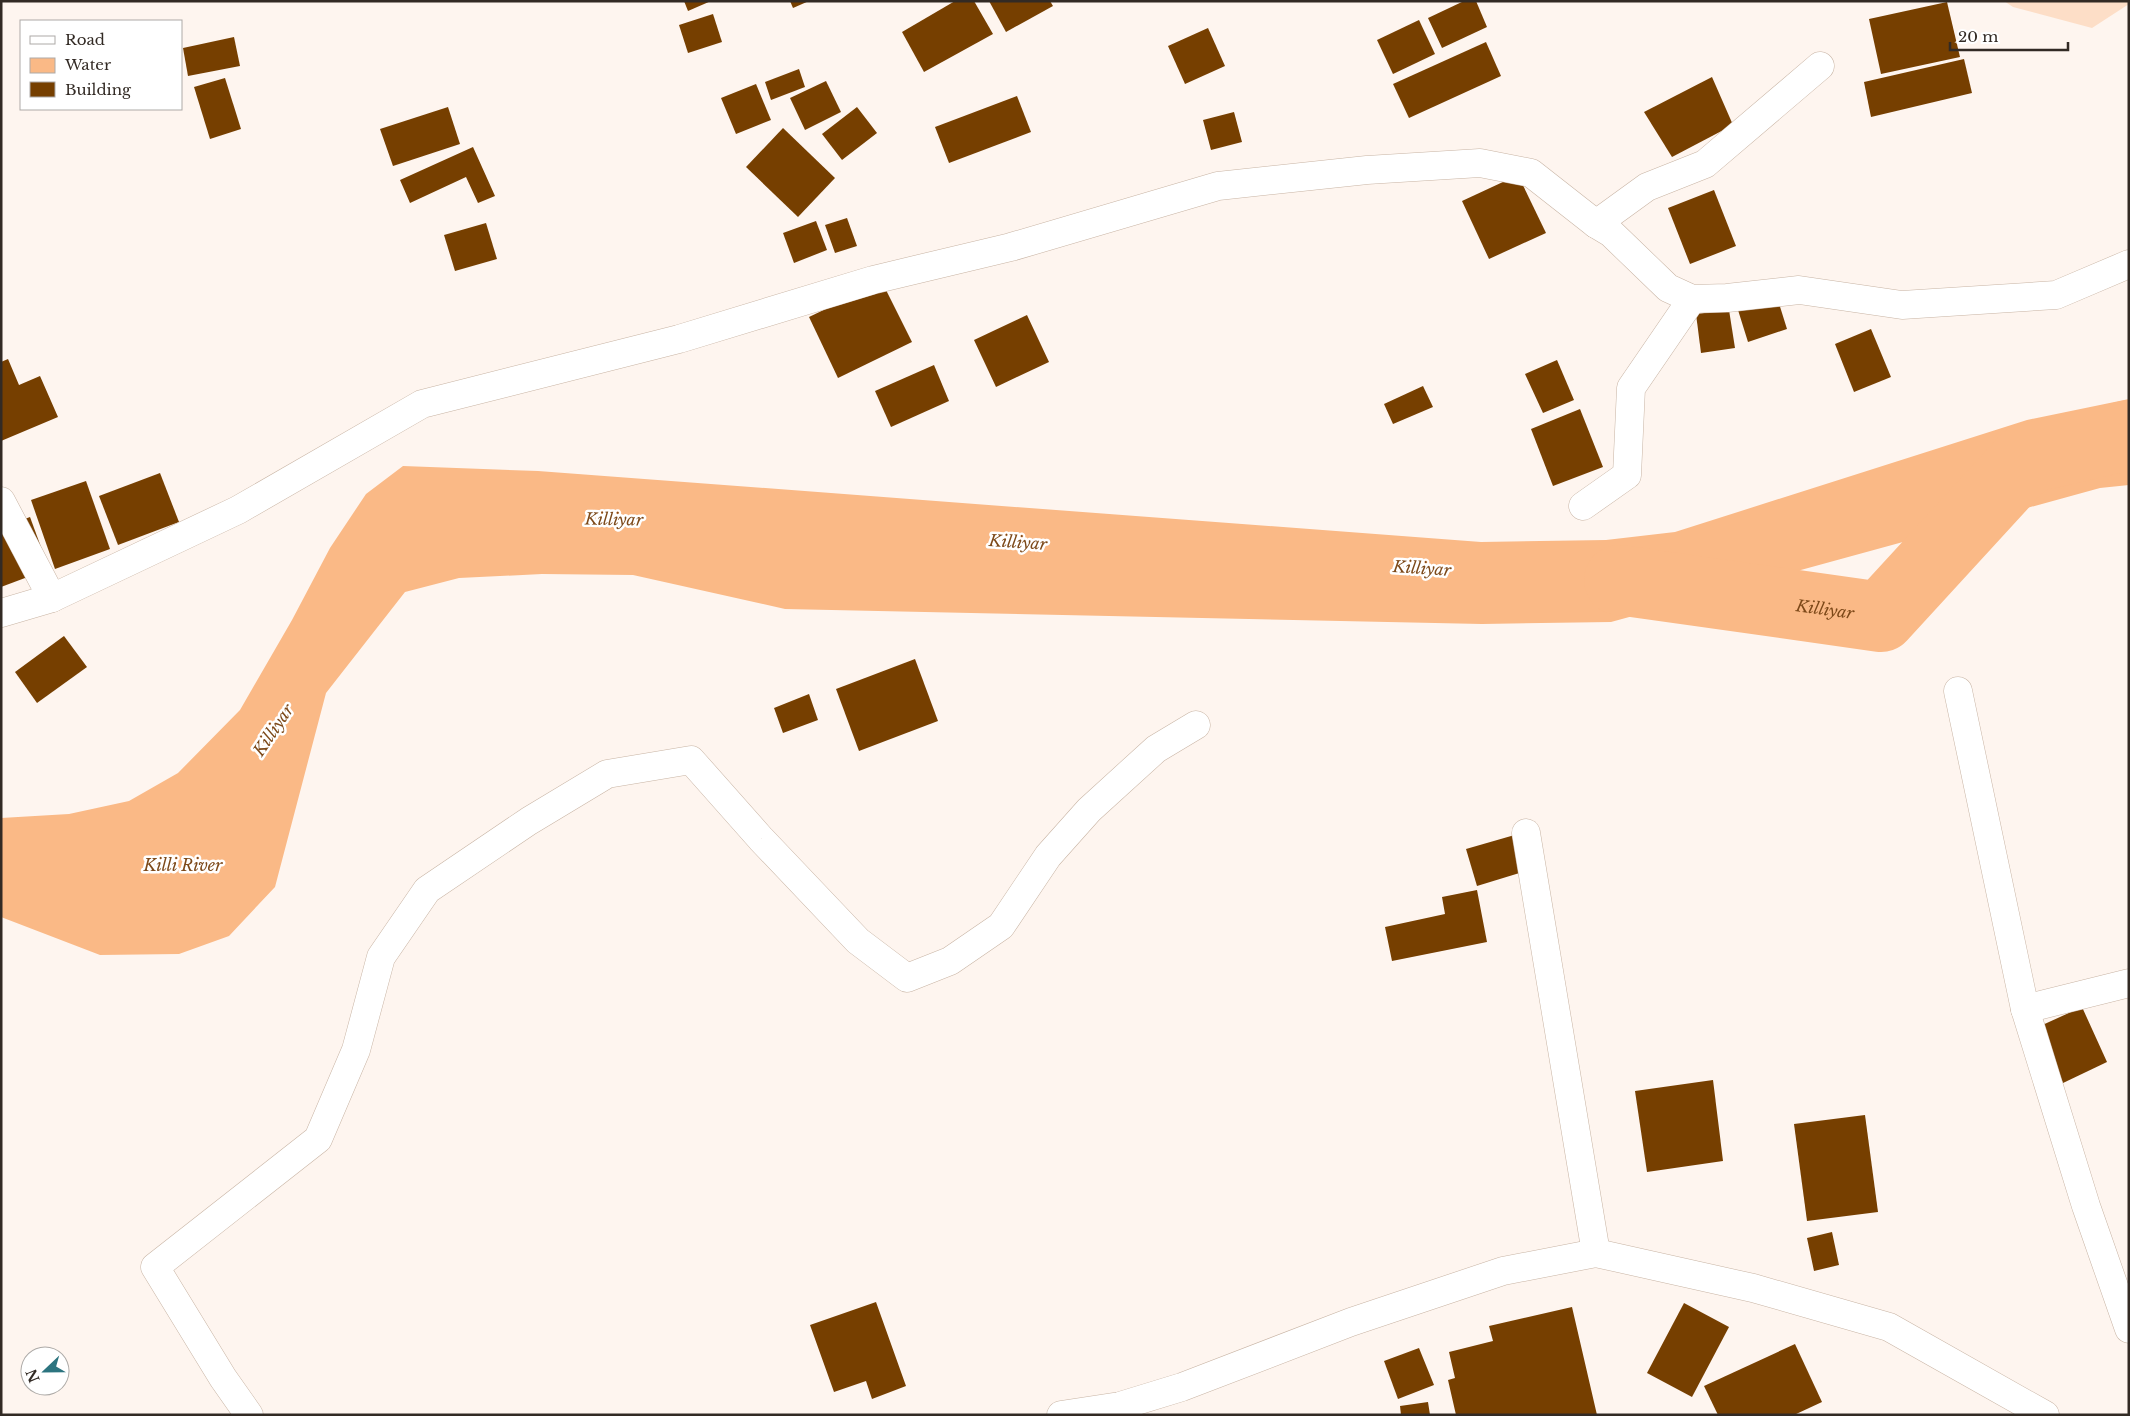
<svg xmlns="http://www.w3.org/2000/svg" width="2130" height="1416" font-family="'Libre Baskerville',serif">
<style>
.green{fill:#fddec7}
.water{fill:#fab986}
.lines{fill:none;stroke-linecap:round;stroke-linejoin:round}
.river{stroke:#fab986;stroke-width:70}
.building{fill:#763f00}
.minor-casing{stroke:#c8b4a4;stroke-width:29}
.minor{stroke:#fff;stroke-width:28}
.labels{text-anchor:middle;stroke-width:5;stroke-linejoin:round;paint-order:stroke}
.water-label{font-size:16px;font-style:italic;fill:#7d4919;stroke:#fff}
</style>
<rect width="100%" height="100%" fill="#fef5ef"/>
<!-- green -->
<polygon class="green" points="2004,1 2129,1 2129,4 2092,28 2013,7"/>
<!-- water -->
<polygon class="water" points="2129,399 2129,485 2100,488 1611,622 1482,624 785,609 633,575 542,574 459,578 405,592 326,693 275,887 229,936 179,954 100,955 1,917 1,818 69,814 129,801 178,773 240,710 292,620 330,548 366,494 403,466 538,471 1481,542 1606,540 1675,532 2027,420"/>
<g class="lines">
<!-- river -->
<path class="river" id="s1" d="M1619,580l262,37 145,-158 103,-24"/>
</g>
<!-- building -->
<g class="building">
<polygon points="684,1 711,1 688,11"/>
<polygon points="790,1 809,1 793,8"/>
<polygon points="955,1 974,1 993,34 924,72 902,32"/>
<polygon points="989,1 1050,1 1053,6 1006,32"/>
<polygon points="1464,1 1476,1 1487,27 1442,48 1428,18"/>
<polygon points="1947,2 1960,57 1881,74 1869,19"/>
<polygon points="713,14 722,42 688,53 679,25"/>
<polygon points="1419,20 1435,54 1393,74 1377,40"/>
<polygon points="1208,28 1225,66 1185,84 1168,46"/>
<polygon points="234,37 240,66 188,76 183,48"/>
<polygon points="1486,42 1501,76 1409,118 1393,84"/>
<polygon points="1964,59 1972,93 1871,117 1864,82"/>
<polygon points="799,69 805,87 771,100 765,82"/>
<polygon points="1712,77 1733,125 1672,157 1644,112"/>
<polygon points="225,78 241,129 210,139 194,87"/>
<polygon points="826,81 841,112 805,130 790,98"/>
<polygon points="756,84 771,120 736,134 721,98"/>
<polygon points="1017,96 1031,132 949,163 935,127"/>
<polygon points="448,107 460,144 393,166 380,129"/>
<polygon points="857,107 877,133 842,160 822,134"/>
<polygon points="1234,112 1242,142 1211,150 1203,120"/>
<polygon points="783,128 835,178 798,217 746,167"/>
<polygon points="473,147 495,196 478,203 466,177 410,203 400,180"/>
<polygon points="1518,175 1546,233 1489,259 1462,201"/>
<polygon points="1714,190 1736,246 1690,264 1668,208"/>
<polygon points="847,218 857,246 835,253 825,225"/>
<polygon points="816,221 827,250 794,263 783,233"/>
<polygon points="486,223 497,259 455,271 444,235"/>
<polygon points="882,282 912,342 838,378 809,317"/>
<polygon points="1777,297 1787,329 1748,342 1738,310"/>
<polygon points="1729,310 1735,348 1701,353 1696,314"/>
<polygon points="1027,315 1049,362 996,387 974,340"/>
<polygon points="1871,329 1891,377 1854,392 1835,344"/>
<polygon points="8,359 19,385 40,376 58,417 1,441 1,362"/>
<polygon points="1557,360 1574,400 1543,413 1525,374"/>
<polygon points="934,365 949,401 891,427 875,391"/>
<polygon points="1423,386 1433,407 1393,424 1384,404"/>
<polygon points="1580,409 1603,467 1553,486 1531,429"/>
<polygon points="160,473 179,522 118,545 99,496"/>
<polygon points="86,481 110,549 55,569 31,500"/>
<polygon points="30,517 49,569 1,587 1,528"/>
<polygon points="64,636 87,667 37,703 15,672"/>
<polygon points="915,659 938,721 859,751 836,689"/>
<polygon points="809,694 818,720 783,733 774,708"/>
<polygon points="1525,832 1536,868 1477,886 1466,849"/>
<polygon points="1477,890 1487,942 1392,961 1385,927 1445,914 1442,897"/>
<polygon points="2082,1007 2107,1062 2063,1083 2038,1027"/>
<polygon points="1713,1080 1723,1161 1647,1172 1635,1091"/>
<polygon points="1865,1115 1878,1212 1807,1221 1794,1124"/>
<polygon points="1832,1232 1839,1265 1814,1271 1807,1238"/>
<polygon points="876,1302 906,1386 872,1399 866,1381 834,1392 810,1325"/>
<polygon points="1684,1303 1729,1327 1692,1397 1647,1373"/>
<polygon points="1572,1307 1597,1415 1456,1415 1448,1380 1455,1378 1449,1352 1493,1341 1489,1326"/>
<polygon points="1795,1344 1822,1402 1794,1415 1718,1415 1704,1386"/>
<polygon points="1419,1348 1434,1385 1398,1399 1384,1361"/>
<polygon points="1428,1402 1430,1415 1401,1415 1400,1406"/>
</g>
<g class="lines">
<!-- minor casing -->
<g class="minor-casing">
<g id="minor">
<polyline points="1596,224 1647,187 1705,164 1820,66"/>
<polyline points="1,501 52,598"/>
<polyline points="1583,506 1627,475 1631,388 1692,299"/>
<polyline points="1,613 52,598 238,510 422,404 679,339 873,280 1011,247 1218,186 1367,170 1480,163 1531,173 1596,224 1611,233 1668,288 1692,299 1727,298 1799,290 1902,305 2056,295 2129,264"/>
<polyline points="1958,691 2025,1009 2086,1206 2129,1329"/>
<polyline points="1526,833 1596,1253"/>
<polyline points="2025,1009 2129,983"/>
<polyline points="249,1415 223,1378 155,1267 318,1139 356,1050 381,957 427,890 529,821 607,774 691,760 761,839 858,941 907,978 950,961 1001,926 1048,856 1089,810 1156,749 1196,725"/>
<polyline points="1061,1415 1120,1406 1182,1387 1351,1322 1503,1271 1596,1253 1753,1288 1889,1327 2045,1415"/>
</g>
</g>
<!-- minor -->
<use href="#minor" class="minor"/>
</g>
<g class="labels">
<!-- water labels -->
<g class="water-label">
<text transform="translate(614 519) rotate(1)" y="6">Killiyar</text>
<text transform="translate(1018 542) rotate(4)" y="6">Killiyar</text>
<text transform="translate(1422 568) rotate(4)" y="6">Killiyar</text>
<text dy="6" stroke="none"><textPath href="#s1" startOffset="208">Killiyar</textPath></text>
<text transform="translate(273 730) rotate(-56)" y="6">Killiyar</text>
<text x="183" y="871">Killi River</text>
</g>
</g>
<!-- border -->
<rect width="2130" height="1416" fill="none" stroke="#322a24" stroke-width="5"/>
<!-- legend -->
<rect x="20" y="20" width="162" height="90" fill="#ffffff" stroke="#adaaa7"/>
<rect x="30" y="36" width="25" height="8" fill="#ffffff" stroke="#adaaa7"/>
<text x="65" y="45" font-size="15" fill="#322a24">Road</text>
<rect x="30" y="58" width="25" height="15" fill="#fab986" stroke="#adaaa7"/>
<text x="65" y="70" font-size="15" fill="#322a24">Water</text>
<rect x="30" y="82" width="25" height="15" fill="#763f00" stroke="#adaaa7"/>
<text x="65" y="95" font-size="15" fill="#322a24">Building</text>
<!-- north arrow -->
<g transform="translate(45 1371) rotate(248)"><circle r="24" fill="#ffffff" stroke="#adaaa7"/>
<path d="M0-4L9 19L0 12L-9 19Z" fill="#2c747f"/>
<text y="-8" font-size="14" font-weight="bold" text-anchor="middle" fill="#322a24">N</text>
</g>
<!-- scale -->
<path d="M1950 42v8h118v-8" fill="none" stroke="#322a24" stroke-width="2.5"/>
<text x="1958" y="42" font-size="15" fill="#322a24" stroke="#ffffff" stroke-width="4" paint-order="stroke">20 m</text>
</svg>
